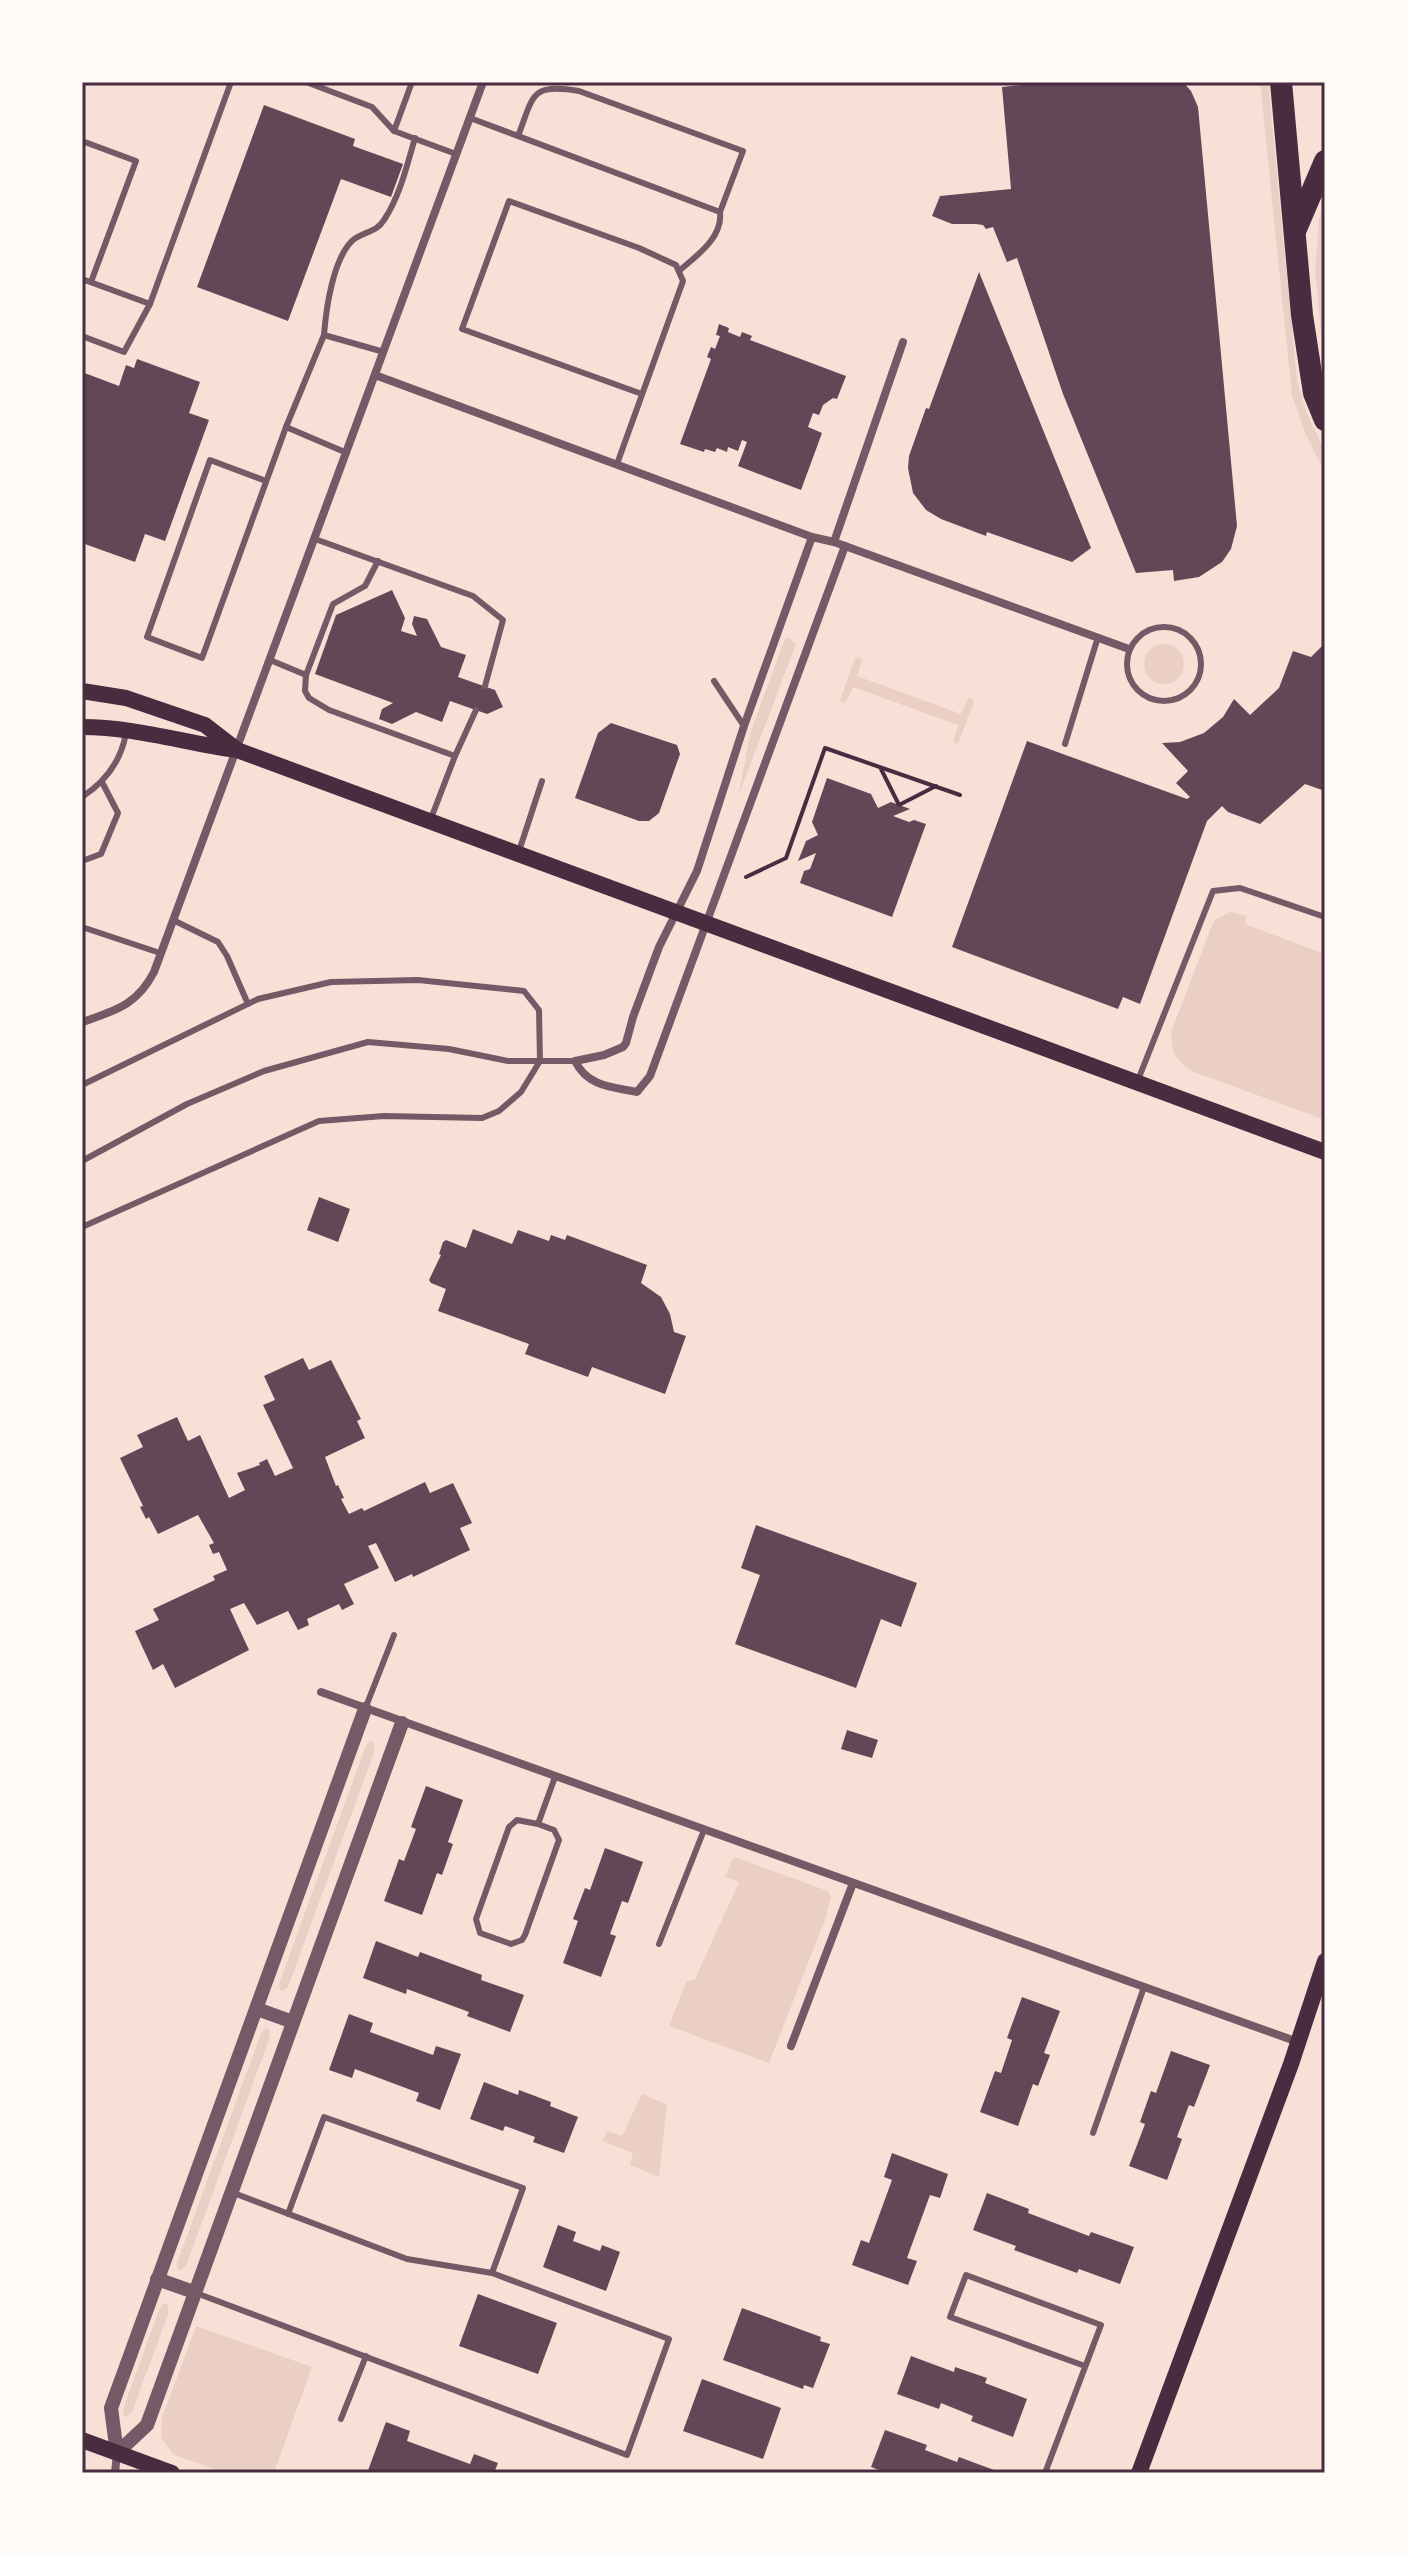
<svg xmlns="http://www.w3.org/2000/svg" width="1407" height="2555" font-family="'Libre Baskerville',serif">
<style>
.green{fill:#ebcfc5}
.building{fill:#644757}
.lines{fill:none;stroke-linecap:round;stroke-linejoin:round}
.path{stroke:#4a2c40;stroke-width:4}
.service{stroke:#755966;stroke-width:6}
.minor{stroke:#755966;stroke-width:8}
.tertiary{stroke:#755966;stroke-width:14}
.secondary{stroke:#4a2c40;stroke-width:16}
.motorway{stroke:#4a2c40;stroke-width:22}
.neatline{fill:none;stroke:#4a2c40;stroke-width:3}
</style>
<rect width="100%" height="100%" fill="#f7e1d7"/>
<!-- green -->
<g class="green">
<polygon points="1260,82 1268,82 1297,380 1306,411 1325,452 1325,473 1306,435 1292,396"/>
<polygon points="1325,193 1325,376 1315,269 1319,220"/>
<polygon points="789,637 796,644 738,797 751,731 785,639"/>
<circle cx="1164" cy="664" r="20"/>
<polygon points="859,657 862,660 857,676 961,714 968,699 972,698 974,702 958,744 953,742 958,725 853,687 846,702 843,703 840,700 855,658"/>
<path d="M1230,912l17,4 -2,8 80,30v166l-131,-48c-19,-10 -26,-25 -21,-45l39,-102 4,-6z"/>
<polygon points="370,1740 373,1742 375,1750 288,1987 283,1991 280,1990 279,1984 365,1748"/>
<polygon points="734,1857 828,1891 831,1896 826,1917 769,2063 669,2026 686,1982 695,1979 739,1882 725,1877"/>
<polygon points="266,2028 269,2029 270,2037 186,2266 181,2270 177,2269 177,2263 261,2033"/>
<polygon points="642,2094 667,2105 659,2177 630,2165 633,2153 602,2141 607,2131 622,2136"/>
<polygon points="164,2303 167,2304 169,2312 132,2412 127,2417 124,2416 123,2409 159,2310"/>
<polygon points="196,2326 312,2367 274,2473 224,2473 173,2454 161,2437 162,2418"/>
</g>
<!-- building -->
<g class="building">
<polygon points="1049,82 1183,82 1191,91 1198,107 1237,526 1231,549 1222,562 1199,577 1174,581 1173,570 1136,573 1063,394 1017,258 1007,262 993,227 986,229 983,225 976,224 952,224 932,216 940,196 1011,189 1002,87"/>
<polygon points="264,105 355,139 353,146 403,164 391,197 341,179 288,321 197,287"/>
<polygon points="979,272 1091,548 1072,562 987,532 986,536 941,519 926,510 913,493 908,468 909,456 926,408 929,409"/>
<polygon points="719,324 729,328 728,332 740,337 742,332 752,336 750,340 846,376 837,399 833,398 823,405 819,415 813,413 808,427 822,433 801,490 738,466 747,442 742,440 738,451 728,447 727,452 717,448 715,452 705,449 704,452 680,444 711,359 707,357 711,347 715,349 720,336 716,335"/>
<polygon points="137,359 200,382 189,413 209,420 165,541 145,534 135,562 82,543 82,372 119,386 126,365 134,368"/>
<polygon points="392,590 405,618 401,631 417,636 412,624 414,616 427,619 441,647 466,655 458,677 495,690 503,707 487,714 450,701 442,722 416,712 392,724 379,719 382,709 393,703 315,674 336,615"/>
<polygon points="1325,643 1325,791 1305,784 1260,824 1228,812 1222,806 1207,821 1140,1004 1123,997 1118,1009 952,947 1027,741 1187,799 1190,797 1176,783 1188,771 1162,743 1180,742 1204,733 1223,717 1234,699 1250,715 1279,688 1293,651 1311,657"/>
<polygon points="611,723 677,745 680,754 659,813 649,821 639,821 575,798 598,733"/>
<polygon points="827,778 871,794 878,808 891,802 910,809 893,816 909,822 914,820 926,824 892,917 800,883 804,871 810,869 816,853 798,861 806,841 818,835 812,822"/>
<polygon points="319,1197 350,1209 338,1242 307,1230"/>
<polygon points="473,1229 512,1244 518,1230 549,1241 551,1235 565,1240 567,1235 647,1265 641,1283 661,1297 670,1314 674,1332 686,1336 665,1394 592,1367 588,1377 525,1354 529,1344 438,1311 446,1289 431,1283 429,1280 441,1255 439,1254 443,1242 446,1240 466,1248"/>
<polygon points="303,1358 309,1370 331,1360 361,1419 357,1421 365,1438 325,1457 336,1486 338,1485 344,1498 341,1499 349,1514 362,1508 364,1511 425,1482 430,1493 453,1483 472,1523 460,1528 470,1550 413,1577 412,1574 395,1582 376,1543 368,1546 379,1568 344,1584 354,1604 342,1610 339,1604 307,1619 309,1625 298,1630 288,1611 257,1625 244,1603 230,1609 249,1650 175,1688 163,1664 153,1670 135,1631 159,1620 153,1609 215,1580 213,1576 227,1570 219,1552 213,1554 209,1545 214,1543 198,1515 158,1534 149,1517 146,1519 140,1507 143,1506 120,1458 143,1447 137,1435 177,1417 188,1441 200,1435 229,1498 245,1490 237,1473 260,1465 259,1463 267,1459 275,1476 293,1468 263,1405 275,1400 264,1376"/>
<polygon points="756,1525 917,1583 901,1627 881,1619 856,1688 735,1644 760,1575 741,1568"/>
<polygon points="847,1730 878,1740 872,1758 841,1749"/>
<polygon points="426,1786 463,1800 448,1842 453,1844 442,1875 437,1873 422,1915 384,1901 399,1859 404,1861 416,1829 411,1827"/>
<polygon points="605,1848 643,1862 628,1903 622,1901 610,1934 616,1936 601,1977 563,1963 578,1921 573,1919 585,1888 590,1890"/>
<polygon points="376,1941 418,1957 420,1952 482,1975 481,1980 524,1995 510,2032 467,2016 469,2012 407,1989 406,1994 363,1978"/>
<polygon points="1022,1997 1060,2011 1044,2053 1050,2055 1038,2086 1033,2084 1018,2126 980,2112 995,2071 1001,2073 1012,2040 1007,2038"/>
<polygon points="349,2014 373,2023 370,2032 433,2055 436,2046 461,2054 440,2110 416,2101 419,2093 355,2069 352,2078 329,2070"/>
<polygon points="1171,2051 1210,2065 1194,2107 1189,2105 1177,2137 1182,2139 1167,2180 1129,2166 1145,2124 1140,2122 1151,2091 1156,2093"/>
<polygon points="484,2082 518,2095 519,2090 551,2102 550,2106 578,2117 564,2153 533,2142 535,2137 505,2126 503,2131 470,2119"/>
<polygon points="892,2153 948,2174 940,2198 930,2195 907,2258 917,2261 908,2285 852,2265 861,2240 869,2243 892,2180 884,2177"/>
<polygon points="987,2193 1029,2209 1028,2213 1089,2236 1091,2232 1134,2247 1120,2284 1079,2269 1077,2273 1014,2250 1016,2246 973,2230"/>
<polygon points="558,2225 576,2232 573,2241 600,2251 602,2245 620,2252 606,2291 543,2267"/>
<polygon points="478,2294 557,2323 538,2374 459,2346"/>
<polygon points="742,2308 821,2337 820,2341 830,2344 813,2388 804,2385 803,2389 723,2360"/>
<polygon points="911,2356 954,2372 955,2367 987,2378 985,2383 1027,2399 1013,2437 971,2421 973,2416 941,2403 939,2409 897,2394"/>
<polygon points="702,2379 781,2408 763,2459 683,2431"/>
<polygon points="386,2422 410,2431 407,2441 470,2464 474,2454 498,2463 494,2473 367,2473"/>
<polygon points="885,2430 927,2445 925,2450 957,2462 959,2457 1002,2473 887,2473 871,2467"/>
</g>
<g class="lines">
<!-- path -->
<g class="path">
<polyline points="881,769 899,805 936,786"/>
<polyline points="746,877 786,858 825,748 960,795"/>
</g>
<!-- service -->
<g class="service">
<polyline points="306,82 372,107 394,131 456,154"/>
<path d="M470,118l250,94c3,26 -24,44 -41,59"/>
<polyline points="394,131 412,82"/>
<path d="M518,136c16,-41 12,-53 61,-45l164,60 -23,61"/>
<polyline points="82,141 136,161 91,282"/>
<polyline points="82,279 150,304 231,82"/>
<path d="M324,335c2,-26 9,-77 29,-95 10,-8 24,-8 31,-20 16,-24 23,-55 31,-82"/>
<polyline points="82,336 124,352 150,304"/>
<polyline points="347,453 286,427 324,335 384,352"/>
<polyline points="617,464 683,281 676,265 639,248 509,201 462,329 642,394"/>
<polyline points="266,481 210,460 147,637 202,658 286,427"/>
<polyline points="315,539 473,596 503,620 485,686"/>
<polyline points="378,561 365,586 333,604 306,675 305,691 309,698 329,710 455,756"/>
<circle cx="1164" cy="664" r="37"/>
<polyline points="270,660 306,675"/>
<polyline points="714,681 744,726"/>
<polyline points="1065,744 1098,637"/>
<path d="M82,797c23,-15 39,-35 44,-64"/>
<polyline points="430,821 455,756 476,710"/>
<polyline points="519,851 542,781"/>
<polyline points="82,861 101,854 118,813 103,784"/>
<polyline points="173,920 218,942 227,956 248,1004"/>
<polyline points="82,927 160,953"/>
<polyline points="1138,1080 1213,891 1240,888 1325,917"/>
<polyline points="82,1085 258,999 331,982 418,980 524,991 539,1010 540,1061 521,1092 499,1111 482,1118 384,1116 319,1121 82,1227"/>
<polyline points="82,1161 187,1104 264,1071 368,1042 449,1049 508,1061 575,1061"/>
<polyline points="365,1709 394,1635"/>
<polyline points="538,1824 517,1820 509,1827 476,1919 480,1933 511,1944 522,1940 525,1935 559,1840 554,1830 538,1824 555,1777"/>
<polyline points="659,1944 704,1830"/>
<polyline points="1093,2133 1144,1987"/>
<polyline points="288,2214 324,2117 523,2188 492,2273"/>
<polyline points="196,2293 627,2455 669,2339 492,2273 407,2259 231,2192"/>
<polyline points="341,2419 366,2356"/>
<polyline points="1045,2473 1101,2325 966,2275 950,2317 1085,2366"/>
</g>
<!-- minor -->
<g class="minor">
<polyline points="375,375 812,537 834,542 1129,649"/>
<path d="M812,537l-68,189 -47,145 -38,76 -26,70 -7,26 -3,4 -19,8 -29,6c13,26 37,26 62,31l13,-16 195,-530"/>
<polyline points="834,542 903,342"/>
<path d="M83,1022c33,-12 54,-17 71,-50l329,-890"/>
<polyline points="321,1692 1298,2042"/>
<polyline points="791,2046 853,1883"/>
<polyline points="115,2473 117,2453"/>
</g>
<!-- tertiary -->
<g class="tertiary">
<polyline points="257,2009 293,2022"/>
<polyline points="157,2279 194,2292"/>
<polyline points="117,2453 111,2408 365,1709"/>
<polyline points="117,2453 147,2425 402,1723"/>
</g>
<!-- secondary -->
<g class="secondary">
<polyline points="82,691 126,698 205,725 236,749"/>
<path d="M82,727c53,0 103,16 155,23l1088,402"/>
<polyline points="82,2440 172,2473"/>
<polyline points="1139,2473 1291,2064 1325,1961"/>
</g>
<!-- motorway -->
<g class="motorway">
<polyline points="1281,82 1302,315 1314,393 1325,420"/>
<polyline points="1296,229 1325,161"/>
</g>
</g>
<!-- border -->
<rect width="1407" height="2555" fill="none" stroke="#fffaf5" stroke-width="168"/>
<rect x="84" y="84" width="1239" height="2387" class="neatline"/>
</svg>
